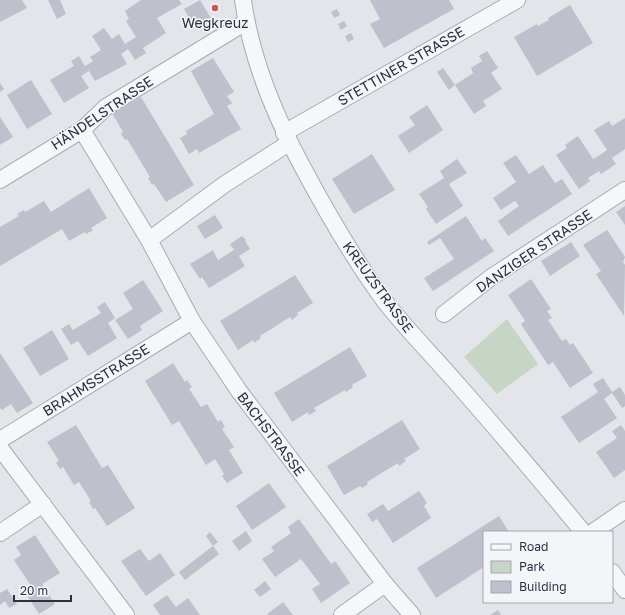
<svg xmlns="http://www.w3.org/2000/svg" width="625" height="615" font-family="'Golos Text',sans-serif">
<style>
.green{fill:#c6d5c5}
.building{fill:#bec0cb}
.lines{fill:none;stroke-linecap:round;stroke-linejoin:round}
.street-casing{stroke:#a9abb5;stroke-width:18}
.street{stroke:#f6f7f9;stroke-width:16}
.poi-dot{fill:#ca554f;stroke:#f4f5f8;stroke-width:1.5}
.labels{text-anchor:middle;stroke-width:3;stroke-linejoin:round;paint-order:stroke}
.poi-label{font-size:14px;fill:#2c3043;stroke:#f4f5f8}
.street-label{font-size:14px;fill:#2c3043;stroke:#f4f5f8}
</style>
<rect width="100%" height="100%" fill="#e4e5eb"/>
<!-- green -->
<polygon class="green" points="507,319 538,364 497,394 464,357"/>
<!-- building -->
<g class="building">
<polygon points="0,0 22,0 27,8 0,22"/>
<polygon points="48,0 60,0 66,14 57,19"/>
<polygon points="141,0 179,0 182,4 157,18 166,33 143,48 146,53 135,60 128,49 121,54 127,64 95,81 89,71 81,76 89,88 64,103 50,80 74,66 71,61 79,56 85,66 93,61 90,57 101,50 92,36 104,28 112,39 119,34 125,44 136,37 126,21 129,19 125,11"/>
<polygon points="200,0 212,20 197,30 184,9"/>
<polygon points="370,0 449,0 454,9 384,48 370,24 380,19"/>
<polygon points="570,5 593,43 537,76 514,37 537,24 538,26 549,20 548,18"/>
<polygon points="337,9 340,15 334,18 331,12"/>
<polygon points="344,21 347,26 341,30 338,24"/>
<polygon points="351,33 354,39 348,42 345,36"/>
<polygon points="487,51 498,68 491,73 502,89 483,101 486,106 474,114 455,85 449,90 437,72 443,68 455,85 473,73 471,68 482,61 479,56"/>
<polygon points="213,58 234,92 227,96 232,103 227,106 241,129 199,153 197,149 189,154 180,138 187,134 186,131 214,114 191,71"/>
<polygon points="31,80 52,114 27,129 7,95"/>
<polygon points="0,83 4,89 0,92"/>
<polygon points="141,97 194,185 166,202 154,184 152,185 148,178 150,177 127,139 125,140 121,134 123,132 112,113"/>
<polygon points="427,105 443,130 409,153 398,136 415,125 409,117"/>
<polygon points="0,117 13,137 0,145"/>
<polygon points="625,118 625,149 612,158 616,164 601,174 599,171 588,178 590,181 579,189 556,155 567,148 565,145 578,136 593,159 600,155 607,150 594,130 609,121 612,126"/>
<polygon points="372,154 395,190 354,214 332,179"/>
<polygon points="516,155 529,174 543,165 555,183 562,179 572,194 508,236 498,221 519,206 515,201 501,210 493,198 516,182 503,163"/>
<polygon points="457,159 467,173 449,184 463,206 436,224 426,209 428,207 419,194 444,178 440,171"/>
<polygon points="89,188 107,218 91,228 93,230 86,234 85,232 69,241 62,229 0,266 0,227 19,216 17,214 24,210 25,212 44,201 51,212"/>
<polygon points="625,206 625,225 616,212"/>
<polygon points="215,215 223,228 205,239 197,226"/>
<polygon points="466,216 482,241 485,238 494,251 433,291 424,278 454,259 440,238 429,245 427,242"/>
<polygon points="607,230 625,257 623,262 625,265 624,316 596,274 601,271 583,245"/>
<polygon points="242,236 246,240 245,241 250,249 239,256 245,266 209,288 202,277 200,279 190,264 213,250 218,260 234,250 230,244"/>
<polygon points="571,242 580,256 550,276 541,261"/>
<polygon points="295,275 313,303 297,313 298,315 292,320 290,317 260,336 261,338 254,343 253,340 238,350 220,321"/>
<polygon points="531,279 551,309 547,311 552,318 548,320 562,341 566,339 570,345 573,343 593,373 570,388 553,362 548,365 521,324 525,321 508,295"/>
<polygon points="143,280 163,311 140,326 142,330 128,339 115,320 133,309 123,293"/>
<polygon points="105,302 115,318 108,323 117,338 88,356 78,341 71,345 61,329 69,324 73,330 101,313 97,307"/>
<polygon points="52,330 69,359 40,376 23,348"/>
<polygon points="350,347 367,376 352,385 353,387 346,392 345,390 314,408 316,411 309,415 308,412 292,422 274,393"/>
<polygon points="0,353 33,403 17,413 11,404 2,410 0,408"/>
<polygon points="173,363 185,382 187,380 192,387 189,389 201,407 207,404 218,422 221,420 225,427 222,429 234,447 229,450 243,473 227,483 222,476 224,474 215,459 206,465 179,421 172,425 145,381"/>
<polygon points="603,378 612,392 620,387 625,395 625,406 622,408 612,393 604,399 617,418 579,443 561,417 598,392 593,384"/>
<polygon points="402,420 420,449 404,459 406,461 399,466 398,463 367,482 368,484 362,488 360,486 344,495 327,466"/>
<polygon points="76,425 102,468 108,465 135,508 107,526 95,508 93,509 89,502 91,501 79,482 74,485 63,467 60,469 56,462 59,461 47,442"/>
<polygon points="621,425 625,431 625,470 614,478 596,452 617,438 612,431"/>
<polygon points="269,483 286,507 252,530 236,506"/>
<polygon points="419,491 427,503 424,506 431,518 393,543 377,519 372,522 367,514 383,504 388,511"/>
<polygon points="499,516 509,532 484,532 484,567 436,598 417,568"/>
<polygon points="299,519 329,561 332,564 335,561 350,583 321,603 312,589 320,584 301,559 275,577 262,559 274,551 271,547 291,533 288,527"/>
<polygon points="246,531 252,541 239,551 232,541"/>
<polygon points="210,532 218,542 213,546 206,536"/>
<polygon points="35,535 60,573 42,584 55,604 39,614 26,594 33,589 14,560 21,555 16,547"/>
<polygon points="213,546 219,554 185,580 179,572"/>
<polygon points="140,549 149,561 160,553 175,575 146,596 121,561"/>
<polygon points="265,581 271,589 260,597 254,590"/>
<polygon points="7,589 17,604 9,608 5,601 0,605 0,593"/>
<polygon points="167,595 176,607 188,598 200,615 160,615 153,605"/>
<polygon points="283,602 293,615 268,615 267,614"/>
<polygon points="498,610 501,615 490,615"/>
</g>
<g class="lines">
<!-- street casing -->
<g class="street-casing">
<g id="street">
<path d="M243,0c8,59 31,114 59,166 25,47 52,94 84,137 23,29 50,56 74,84 42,48 83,96 123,145"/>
<polyline points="82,130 149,240 192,321 239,391 385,584 412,615"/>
<polyline points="284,133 517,0"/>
<polyline points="0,180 82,130 106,107 246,22"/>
<polyline points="149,240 225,184 289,143"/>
<polyline points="444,314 490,278 625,190"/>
<polyline points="0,440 192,321"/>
<polyline points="0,448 126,615"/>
<polyline points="593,532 625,510"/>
<polyline points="0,533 43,504"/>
<polyline points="612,572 625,590"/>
<polyline points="342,615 385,584"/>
</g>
</g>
<!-- street -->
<use href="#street" class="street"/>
</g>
<!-- markers -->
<circle class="poi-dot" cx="215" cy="8" r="4"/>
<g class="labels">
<!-- poi labels -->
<g class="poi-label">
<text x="215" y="28">Wegkreuz</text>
</g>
<!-- street labels -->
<g class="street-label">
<text transform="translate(401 66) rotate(-30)" y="5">STETTINER STRASSE</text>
<text transform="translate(102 113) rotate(-34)" y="5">HÄNDELSTRASSE</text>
<text transform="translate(534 251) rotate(-34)" y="5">DANZIGER STRASSE</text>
<text transform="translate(378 287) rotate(54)" y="5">KREUZSTRASSE</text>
<text transform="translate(96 380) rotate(-32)" y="5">BRAHMSSTRASSE</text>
<text transform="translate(271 434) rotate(53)" y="5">BACHSTRASSE</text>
</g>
</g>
<!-- legend -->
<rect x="483" y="531" width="130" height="72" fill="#f4f5f8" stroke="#a4a6b0"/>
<rect x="491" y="544" width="20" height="6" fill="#f6f7f9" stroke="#a4a6b0"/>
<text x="519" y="551" font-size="12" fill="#2c3043">Road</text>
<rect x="491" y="561" width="20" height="12" fill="#c6d5c5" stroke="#a4a6b0"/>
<text x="519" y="571" font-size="12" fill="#2c3043">Park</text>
<rect x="491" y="581" width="20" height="12" fill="#bec0cb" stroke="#a4a6b0"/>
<text x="519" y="591" font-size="12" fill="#2c3043">Building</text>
<!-- scale -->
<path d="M14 595v6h57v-6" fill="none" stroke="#2c3043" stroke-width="2"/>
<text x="20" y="595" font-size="12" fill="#2c3043" stroke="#f4f5f8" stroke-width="3" paint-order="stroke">20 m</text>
</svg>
